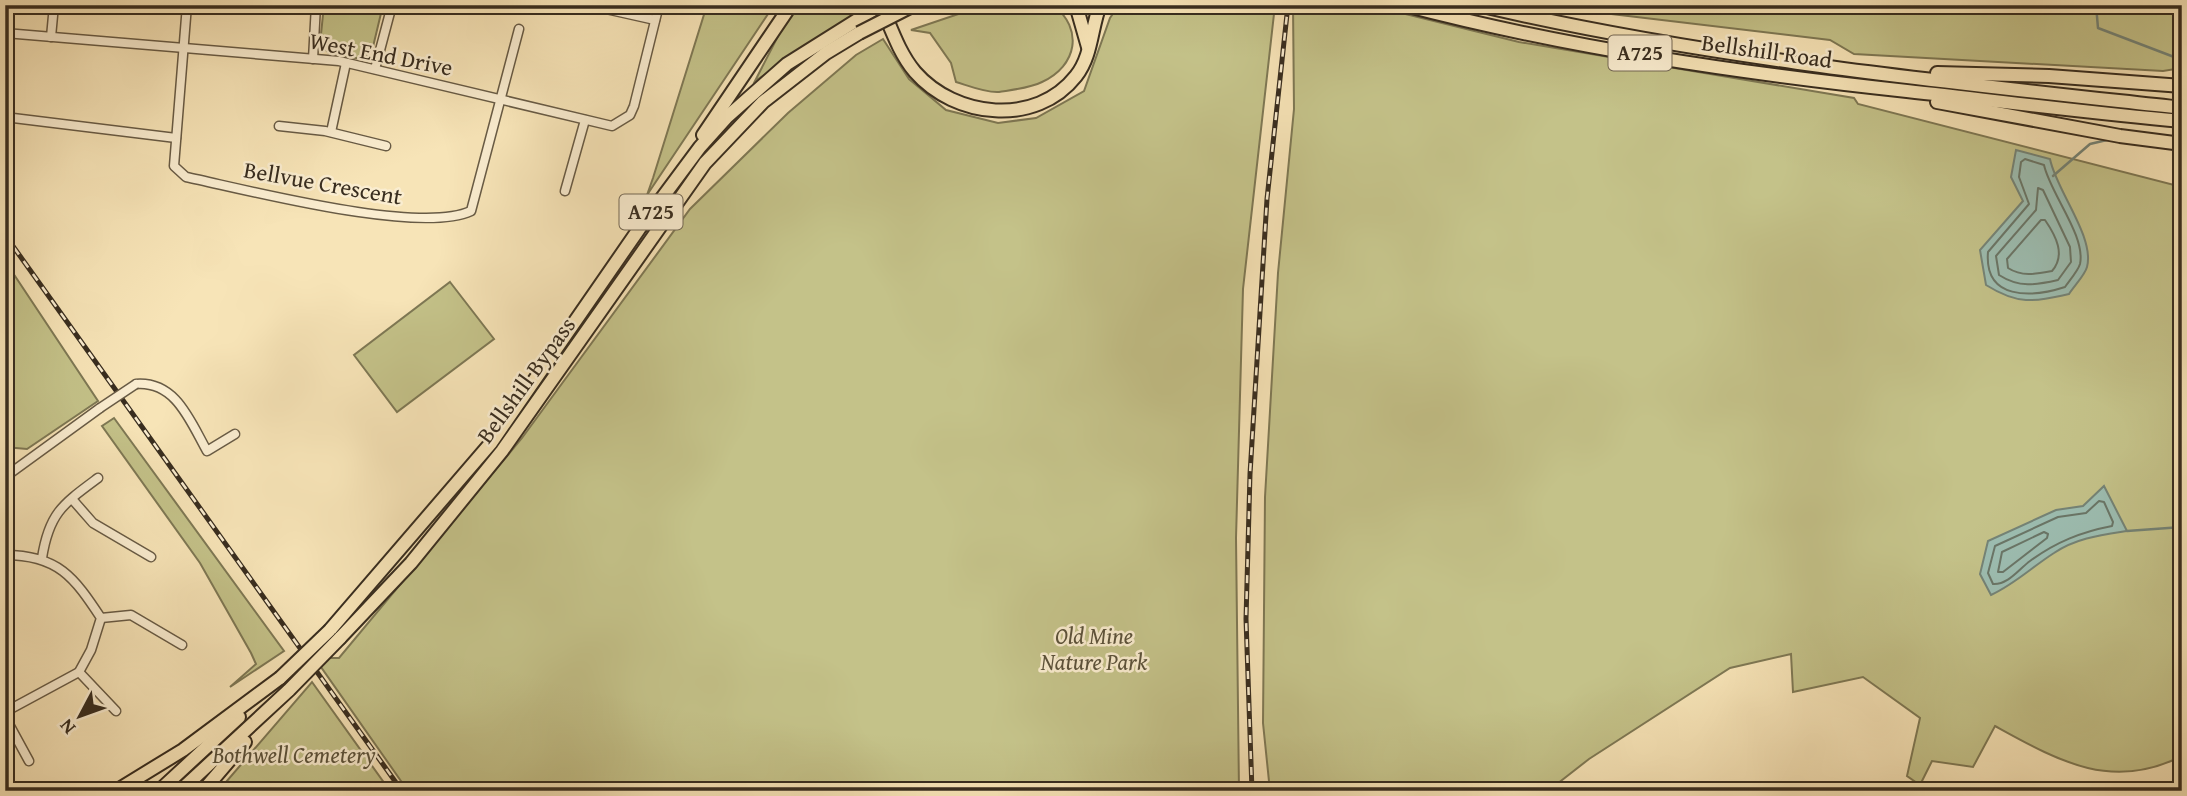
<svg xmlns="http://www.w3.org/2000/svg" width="2187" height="796" font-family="'Gentium Book Plus',serif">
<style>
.green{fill:#c4c289;stroke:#7e7854;stroke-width:2}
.water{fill:#9dbeb2;stroke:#758477;stroke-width:2}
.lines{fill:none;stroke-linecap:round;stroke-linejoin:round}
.shore{stroke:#6a7668;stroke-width:2}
.stream{stroke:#758477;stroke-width:2.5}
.minor-casing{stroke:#685b45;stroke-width:11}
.highway-casing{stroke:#382d1f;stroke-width:16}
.minor{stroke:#faedd0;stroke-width:8}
.highway{stroke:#f7e4b7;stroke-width:12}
.rail-casing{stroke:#382d1f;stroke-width:5}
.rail{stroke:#faedd0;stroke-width:2.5;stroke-dasharray:8;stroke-linecap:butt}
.minor-bridge-casing{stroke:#685b45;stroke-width:11;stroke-linecap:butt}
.highway-bridge-casing{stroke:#382d1f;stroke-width:16;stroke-linecap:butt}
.minor-bridge{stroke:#faedd0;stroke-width:8}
.highway-bridge{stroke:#f7e4b7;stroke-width:12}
.labels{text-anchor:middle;stroke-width:5;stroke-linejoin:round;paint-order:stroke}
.shield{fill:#faedd0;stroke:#726754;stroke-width:2}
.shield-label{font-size:21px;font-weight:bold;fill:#382d1f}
.street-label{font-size:23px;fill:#382d1f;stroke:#faedd0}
.park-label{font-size:23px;font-style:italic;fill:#5b523a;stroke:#faedd0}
</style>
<rect width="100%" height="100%" fill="#f7e4b7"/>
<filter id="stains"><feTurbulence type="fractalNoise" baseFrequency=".00286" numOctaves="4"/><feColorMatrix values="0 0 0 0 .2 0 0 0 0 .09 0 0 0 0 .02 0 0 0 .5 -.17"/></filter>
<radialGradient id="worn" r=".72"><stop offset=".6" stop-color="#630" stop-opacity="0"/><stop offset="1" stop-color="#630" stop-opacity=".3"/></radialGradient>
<!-- green -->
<g class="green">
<polygon points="324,5 383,5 372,51 361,59 329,53 320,44"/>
<polygon points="707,5 774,5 647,195 653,178"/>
<polygon points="794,5 874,5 755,81"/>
<path d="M985,5h68c31,24 24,61 -11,77 -12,6 -31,8 -43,10 -13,1 -30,-6 -43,-10l-5,-19 -21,-30 -19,-3z"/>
<polygon points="1119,5 1275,5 1243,289 1236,538 1239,791 408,791 321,667 330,658 339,658 522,438 690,209 788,113 856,55 883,39 909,79 946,110 998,123 1036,118 1084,91 1110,18"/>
<path d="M1293,5h76l150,37 335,56 4,6 324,83v569c-71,36 -125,4 -187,-30l-22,41 -41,-6 -12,24 -13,-9 13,-58 -57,-41 -70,15 -2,-38 -61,14 -141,91 -41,32h-278l-7,-68 2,-226 13,-224 16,-164z"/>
<polygon points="1562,5 2182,5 2182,68 2163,71 1854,54 1830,40 1586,11"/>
<polygon points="5,261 98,401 27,449 5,447"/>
<polygon points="450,282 494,339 397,412 354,355"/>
<polygon points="114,418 284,651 230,687 256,664 251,653 200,563 102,426"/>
<polygon points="312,682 390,791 222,791 220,789"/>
</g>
<!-- water -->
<g class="water">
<path d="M2016,150l34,9c6,31 45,78 37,108 -2,8 -13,19 -18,27 -36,8 -51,11 -83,-9l-6,-35 43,-49 -12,-24z"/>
<path d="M2104,486l23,45c-26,4 -51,7 -73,22 -22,14 -39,31 -63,42l-11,-21 8,-33 68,-31 27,-4z"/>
</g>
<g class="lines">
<!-- shore -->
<g class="shore">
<path d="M2025,159l19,6c6,28 42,71 36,99 -2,7 -11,17 -15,23 -34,11 -81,13 -77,-35l41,-48 -10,-27 2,-15z"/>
<path d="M2038,188l5,2 27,57 1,15 -13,18c-22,5 -39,8 -59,-5l-3,-19 40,-46z"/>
<path d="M2041,220h4c11,16 21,35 7,51 -16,3 -30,6 -44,-3l-1,-9z"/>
<path d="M2099,501l5,1 9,20 -1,4c-31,6 -56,16 -82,35 -11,8 -22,24 -37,23l-5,-11 7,-27 63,-29 28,-4z"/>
<polygon points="2044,532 2048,534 2047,538 2003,572 1998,572 2002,552"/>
</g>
<!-- stream -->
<g class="stream">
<polyline points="2096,5 2098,28 2182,60"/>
<polyline points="2053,176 2090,144 2111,139"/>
<polyline points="2127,531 2182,527"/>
</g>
<!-- minor casing -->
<g class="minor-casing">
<g id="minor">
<path d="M187,5l-13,161 12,11c62,13 233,58 285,34l48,-182"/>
<polyline points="588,5 655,20"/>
<polyline points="5,33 339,61 612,126 630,115 634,106 659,5"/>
<polyline points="51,37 54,5"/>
<polyline points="313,59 316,5"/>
<polyline points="375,69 392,5"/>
<polyline points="5,117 176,138"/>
<polyline points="279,126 325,131 386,146"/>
<polyline points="331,132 346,63"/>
<polyline points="565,191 585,120"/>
<path d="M136,384c40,-3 54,37 71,67l28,-17"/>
<polyline points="5,477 100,408"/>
<polyline points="72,499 93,523 151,557"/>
<path d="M5,555c53,0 69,22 96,63l-10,32 -12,22 -74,40"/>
<path d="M42,558c7,-45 21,-54 56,-80"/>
<polyline points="101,618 131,615 182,645"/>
<polyline points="79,672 116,711"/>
<polyline points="5,717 29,761"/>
</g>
</g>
<!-- highway casing -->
<g class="highway-casing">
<g id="highway">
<path d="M881,5c10,23 18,48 34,67 40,46 121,55 161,4 16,-20 15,-48 24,-71"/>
<polyline points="1076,5 1088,47"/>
<path d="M1404,5c164,43 335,68 503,86 92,10 183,22 275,30"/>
<path d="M1478,5c231,54 468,77 704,103"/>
<polyline points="1937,73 2049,76 2182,86"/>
<polyline points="1937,102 2120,136 2182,144"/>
<polyline points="703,135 791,5"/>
<polyline points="330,630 491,443 639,229 700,147 727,117 787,64 881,5"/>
<polyline points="340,638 411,563 502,451 705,163 763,102 826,53 859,33"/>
<polyline points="116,791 183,750 280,678"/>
<polyline points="159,791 239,717"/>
<polyline points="180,791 289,690"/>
<polyline points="203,791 245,742"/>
</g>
</g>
<!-- minor -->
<use href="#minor" class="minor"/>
<!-- highway -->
<use href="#highway" class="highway"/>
<!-- rail casing -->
<g class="rail-casing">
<g id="rail">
<polyline points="5,235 402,791"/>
<polyline points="1252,791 1246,619 1250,474 1267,199 1288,5"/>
</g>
</g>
<!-- rail -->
<use href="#rail" class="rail"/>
<!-- minor-bridge casing -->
<g class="minor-bridge-casing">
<polyline id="minor-bridge" points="100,408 136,384"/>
</g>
<!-- highway-bridge casing -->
<g class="highway-bridge-casing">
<g id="highway-bridge">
<polyline points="859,33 910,7"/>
<polyline points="280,678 330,630"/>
<polyline points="289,690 340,638"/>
</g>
</g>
<!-- minor-bridge -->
<use href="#minor-bridge" class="minor-bridge"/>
<!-- highway-bridge -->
<use href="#highway-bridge" class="highway-bridge"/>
</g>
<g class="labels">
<!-- shield labels -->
<g class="shield">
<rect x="1608.5" y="35.5" width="63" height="35" rx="5"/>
<rect x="619.5" y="194.5" width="63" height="35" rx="5"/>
</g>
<g class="shield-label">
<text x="1640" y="60">A725</text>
<text x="651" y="219">A725</text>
</g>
<!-- street labels -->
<g class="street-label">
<text transform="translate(1767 51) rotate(8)" y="8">Bellshill Road</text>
<text transform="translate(381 54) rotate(11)" y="8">West End Drive</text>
<text transform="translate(323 183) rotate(10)" y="8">Bellvue Crescent</text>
<text transform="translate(526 380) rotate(-54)" y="8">Bellshill Bypass</text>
</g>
<!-- park labels -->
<g class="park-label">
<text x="1094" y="644">Old Mine<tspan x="1094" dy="26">Nature Park</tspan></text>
<text x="294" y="763">Bothwell Cemetery</text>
</g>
</g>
<!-- margin -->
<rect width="2187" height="796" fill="none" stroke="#f7e4b7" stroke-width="28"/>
<rect x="7" y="7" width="2173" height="782" fill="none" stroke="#382d1f" stroke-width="3.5"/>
<rect x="14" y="14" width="2159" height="768" fill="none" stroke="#382d1f" stroke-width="2"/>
<!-- north arrow -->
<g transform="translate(80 716) rotate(229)" stroke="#faedd0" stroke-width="5" paint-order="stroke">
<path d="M0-5L12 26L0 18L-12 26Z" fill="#382d1f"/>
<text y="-10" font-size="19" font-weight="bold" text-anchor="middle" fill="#382d1f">N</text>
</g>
<rect width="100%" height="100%" filter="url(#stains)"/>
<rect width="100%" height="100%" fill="url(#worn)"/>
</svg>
